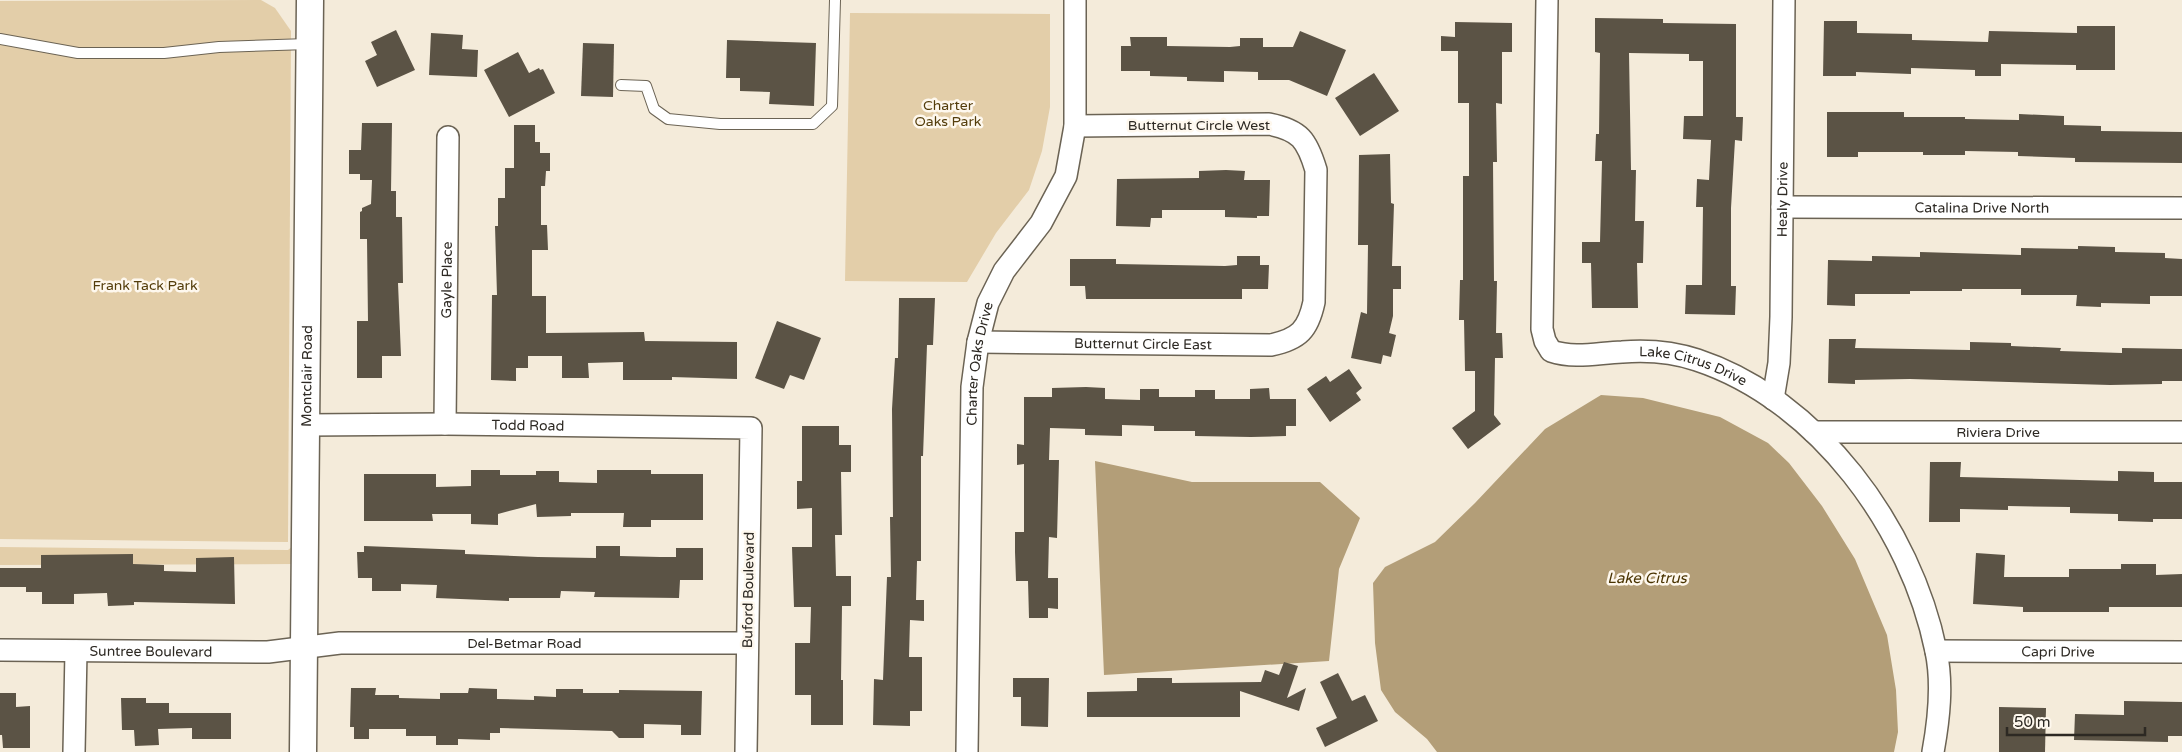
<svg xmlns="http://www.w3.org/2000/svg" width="2182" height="752" font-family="'Varela Round',sans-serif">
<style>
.green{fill:#e3cea9}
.water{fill:#b39e78}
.building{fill:#5b5345}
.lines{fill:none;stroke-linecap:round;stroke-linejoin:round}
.service-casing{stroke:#6b6354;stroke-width:12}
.minor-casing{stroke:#6b6354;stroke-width:24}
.tertiary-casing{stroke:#6b6354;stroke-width:29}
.service{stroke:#fff;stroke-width:10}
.minor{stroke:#fff;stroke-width:21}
.tertiary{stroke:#fff;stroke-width:26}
.labels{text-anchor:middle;stroke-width:5;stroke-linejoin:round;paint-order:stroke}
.park-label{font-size:14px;fill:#543d0b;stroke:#fef8ee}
.street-label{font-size:14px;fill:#2d2923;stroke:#fef8ee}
.water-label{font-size:15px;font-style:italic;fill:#493300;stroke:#fef8ee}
</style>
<rect width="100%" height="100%" fill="#f4ebda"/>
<!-- green -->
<g class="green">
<polygon points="261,0 275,8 291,31 288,542 0,539 0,1"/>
<polygon points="850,13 1050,14 1050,107 1042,151 1029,190 996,233 967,282 845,281"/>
<polygon points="293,546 293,564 0,565 0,547 288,550"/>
</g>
<!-- water -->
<g class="water">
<polygon points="1601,395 1643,398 1720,417 1768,443 1789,463 1822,506 1855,559 1887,635 1896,690 1898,732 1894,752 1437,752 1427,739 1395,712 1381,690 1375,643 1373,583 1385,567 1435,542 1475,503 1545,429"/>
<polygon points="1095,461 1192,482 1320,482 1360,518 1339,569 1329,661 1104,675"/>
</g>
<!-- building -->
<g class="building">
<polygon points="1595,18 1663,19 1663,23 1736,24 1736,117 1743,117 1742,141 1735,140 1731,208 1731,286 1736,286 1735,315 1685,314 1686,285 1702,285 1703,207 1696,207 1697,179 1709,180 1711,140 1683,139 1684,116 1703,116 1703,61 1689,61 1689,54 1629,53 1631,170 1636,170 1635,221 1644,221 1643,263 1637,263 1638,308 1592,308 1591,263 1582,263 1582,242 1600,242 1602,161 1595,161 1596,134 1599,134 1600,53 1595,52"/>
<polygon points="1824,21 1857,21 1857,33 1912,34 1912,40 1988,42 1989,31 2077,33 2077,26 2115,26 2115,70 2076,70 2076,65 2001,64 2001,76 1975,76 1975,70 1911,68 1911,74 1856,72 1856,76 1823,76"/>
<polygon points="1455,22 1512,23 1512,52 1502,52 1502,104 1496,103 1497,162 1493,162 1494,281 1497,281 1496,333 1502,333 1503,358 1495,358 1494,415 1501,424 1468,449 1452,428 1475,411 1475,371 1465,371 1464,320 1459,320 1460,280 1463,280 1463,176 1469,176 1469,103 1458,103 1458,51 1441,51 1441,36 1455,37"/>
<polygon points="396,30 415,70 377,87 365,61 377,55 371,42"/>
<polygon points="1300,31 1346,50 1327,96 1289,80 1258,80 1258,72 1224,71 1224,82 1187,81 1187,77 1150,76 1150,71 1121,71 1121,46 1131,46 1130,37 1167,37 1167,46 1230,47 1240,46 1240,38 1263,38 1263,47 1293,47"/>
<polygon points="431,33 463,35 462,49 478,50 477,77 429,75"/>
<polygon points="727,40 816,43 814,106 769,104 770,92 740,91 740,78 726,78"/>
<polygon points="583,43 614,44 613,97 581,96"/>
<polygon points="518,52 529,73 539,68 540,70 543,69 555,93 509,117 484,70"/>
<polygon points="1374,73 1399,111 1360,136 1335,98"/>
<polygon points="1827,112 1904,112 1904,117 1965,117 1965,119 2019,120 2019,114 2064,116 2064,125 2101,126 2101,131 2182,132 2182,163 2075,162 2075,158 2018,156 2018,152 1965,151 1965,155 1923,155 1923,152 1858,152 1858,157 1827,157"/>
<polygon points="362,123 392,123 391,191 396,191 396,217 402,217 403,283 398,283 401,356 382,356 382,378 357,378 357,321 368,321 367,239 360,239 360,212 362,211 362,208 371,204 372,180 360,180 360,174 349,174 349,150 361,150"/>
<polygon points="514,125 535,125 535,142 540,142 540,153 550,153 550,171 546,171 545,186 541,186 541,225 547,225 548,250 532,250 532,296 546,296 546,333 644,332 645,341 737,342 737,379 672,377 672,380 623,380 623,362 588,363 589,378 562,378 562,356 528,356 528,368 516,368 516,381 491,380 492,295 497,295 495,226 498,226 498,198 505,198 505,168 514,168"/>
<polygon points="1390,154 1391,203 1394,204 1392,266 1401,266 1401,289 1393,289 1393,316 1389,333 1396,335 1391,357 1383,355 1381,364 1351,358 1361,312 1367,314 1368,245 1358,245 1359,155"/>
<polygon points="1226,170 1245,171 1244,180 1270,180 1269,216 1257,216 1257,218 1225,217 1225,210 1162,210 1162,218 1151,218 1150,227 1116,226 1117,179 1199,178 1199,171"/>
<polygon points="2078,246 2115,247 2115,252 2165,253 2165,258 2182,259 2182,296 2150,296 2150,304 2101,303 2101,307 2076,306 2077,295 2021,295 2021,289 1962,289 1962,291 1910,291 1910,294 1855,294 1855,306 1827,305 1828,260 1872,261 1872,256 1920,257 1920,252 2021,255 2021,248 2078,249"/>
<polygon points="1237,256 1260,256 1260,265 1269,265 1268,289 1242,289 1242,299 1086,299 1085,286 1070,286 1070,259 1116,259 1116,264 1225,266 1237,265"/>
<polygon points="899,298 935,298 933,345 927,345 923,456 921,456 921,561 917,561 916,600 924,600 924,621 910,620 909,657 922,657 922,711 910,711 910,726 873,725 874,679 883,680 887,577 891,577 890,517 893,517 892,409 895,358 898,358"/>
<polygon points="777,321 821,338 804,380 790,375 784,389 755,378"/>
<polygon points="1829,339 1856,339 1855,348 1970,350 1970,342 2011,343 2011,346 2061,348 2060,351 2122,353 2122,348 2182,349 2182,381 2162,381 2162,384 2110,385 1910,379 1855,380 1855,384 1828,383"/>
<polygon points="1349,369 1362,388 1356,393 1361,400 1330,422 1307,389 1326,376 1330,382"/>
<polygon points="1086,387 1105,388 1105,399 1140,400 1140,389 1159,389 1159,397 1195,397 1195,390 1215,390 1215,399 1250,399 1250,389 1269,388 1270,399 1296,399 1296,426 1286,426 1286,436 1251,437 1195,436 1195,431 1154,431 1154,426 1122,425 1122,436 1085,435 1085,429 1050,428 1049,460 1059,460 1057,538 1049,537 1048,578 1058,578 1058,609 1048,608 1048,618 1029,618 1028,581 1016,581 1015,552 1015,532 1024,532 1024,464 1017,465 1017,444 1024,445 1024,397 1052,397 1052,388"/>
<polygon points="802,426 839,426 839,445 851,445 851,472 841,472 842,535 835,535 836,576 851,576 851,606 842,606 841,680 843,680 843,725 811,725 811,695 795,695 795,643 810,643 811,607 794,607 792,547 812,547 812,508 797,509 797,481 802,481"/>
<polygon points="1930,462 1961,462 1960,477 2118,481 2118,471 2154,472 2154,482 2182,482 2182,519 2153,519 2153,522 2118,521 2118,514 2070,513 2070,507 2008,506 2008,510 1960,509 1960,522 1929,522"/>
<polygon points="471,470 500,470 500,475 536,475 536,471 559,471 559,482 597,483 597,470 651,470 651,474 703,474 703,520 651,520 651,527 623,527 624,513 571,513 571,516 537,517 536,504 498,514 498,525 471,524 471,514 432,514 433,521 364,521 364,474 436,474 436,487 471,486"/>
<polygon points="364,546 465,550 465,554 538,557 596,558 596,546 620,546 620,556 660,557 676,557 676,548 703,548 703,580 680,580 679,598 594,597 595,592 561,591 560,598 509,598 509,601 436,598 437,585 401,584 401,591 372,591 372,578 358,578 357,552 364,552"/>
<polygon points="1976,553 2005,555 2004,577 2069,577 2069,569 2121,569 2121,564 2156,564 2156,575 2182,574 2182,607 2109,607 2109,612 2023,612 2023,607 1973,604"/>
<polygon points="133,554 133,564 164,565 164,571 196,572 196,558 234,557 235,604 134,602 134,605 108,606 107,593 74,594 74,604 42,604 42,592 26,592 26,587 0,587 0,568 41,568 41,555"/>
<polygon points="1284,662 1298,666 1287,698 1306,688 1299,711 1240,691 1240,717 1087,717 1087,692 1137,691 1137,678 1172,678 1172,683 1261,682 1265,670 1279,675"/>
<polygon points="1338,673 1352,701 1365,695 1378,721 1325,747 1316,728 1337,718 1320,682"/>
<polygon points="1013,678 1049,678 1048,727 1021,726 1021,697 1013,697"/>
<polygon points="351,688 376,688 375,695 399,695 399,698 440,699 440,693 468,693 469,688 497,689 497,699 534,700 534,696 556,697 556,689 583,689 583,693 619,693 619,690 702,691 701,735 681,735 681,725 644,724 644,738 619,738 612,731 500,728 500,733 490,733 490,740 458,739 458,745 436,745 436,736 406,736 406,729 369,729 369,739 354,739 354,727 350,727"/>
<polygon points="0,693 16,693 16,707 30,706 30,748 3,748 2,735 0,735"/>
<polygon points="121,698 146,698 146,703 169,703 169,713 231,713 231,739 192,739 192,728 158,729 159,745 135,746 134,730 122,730"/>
<polygon points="2124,701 2182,702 2182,736 2168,736 2168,742 2074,740 2075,714 2124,715"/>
<polygon points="1999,707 2046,708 2045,752 1999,752"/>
</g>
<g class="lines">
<!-- service casing -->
<g class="service-casing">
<g id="service">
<polyline points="0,39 78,53 164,53 219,47 308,44"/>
<polyline points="621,85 646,86 654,109 668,119 720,124 813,124 832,106 835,0"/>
</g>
</g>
<!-- minor casing -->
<g class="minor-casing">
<g id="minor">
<path id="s1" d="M1547,0l-5,329 3,12 6,10c24,8 46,2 71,1 25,-2 51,0 75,8 121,40 214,168 239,291 7,33 3,68 -3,101"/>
<path id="s2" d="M1782,207l400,1"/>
<path id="s3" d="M978,342l293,3c28,-6 37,-15 43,-43l2,-132c-9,-30 -16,-40 -47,-46l-194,2"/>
<path id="s4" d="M1773,399l6,-36 2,-46 3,-317"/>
<path id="s5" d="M445,424l3,-287"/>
<path id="s6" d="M306,425l139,-1 306,4 -5,324"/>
<path id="s7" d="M1814,432h368"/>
<path id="s8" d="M0,650l268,2 72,-9h407"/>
<path id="s9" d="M1936,651l246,1"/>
<polyline points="74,752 76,651"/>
<path id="s10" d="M967,752l5,-365 6,-45 10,-39 16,-32 37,-48 25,-47 9,-50v-126"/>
</g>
</g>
<!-- tertiary casing -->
<g class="tertiary-casing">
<g id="tertiary">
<path id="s11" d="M303,752l7,-752"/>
</g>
</g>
<!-- service -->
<use href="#service" class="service"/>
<!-- minor -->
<use href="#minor" class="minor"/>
<!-- tertiary -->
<use href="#tertiary" class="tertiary"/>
</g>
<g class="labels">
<!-- park labels -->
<g class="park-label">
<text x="948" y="110">Charter<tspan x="948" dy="16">Oaks Park</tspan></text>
<text x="145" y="290">Frank Tack Park</text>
</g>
<!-- street labels -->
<g class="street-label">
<text x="1199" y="130">Butternut Circle West</text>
<text dy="5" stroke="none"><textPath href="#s4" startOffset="200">Healy Drive</textPath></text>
<text dy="5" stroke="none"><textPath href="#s2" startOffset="200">Catalina Drive North</textPath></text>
<text dy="5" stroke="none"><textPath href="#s5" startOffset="144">Gayle Place</textPath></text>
<text dy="5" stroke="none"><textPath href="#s3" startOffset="165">Butternut Circle East</textPath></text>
<text dy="5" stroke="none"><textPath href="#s10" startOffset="389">Charter Oaks Drive</textPath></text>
<text dy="5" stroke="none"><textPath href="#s1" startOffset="498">Lake Citrus Drive</textPath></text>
<text dy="5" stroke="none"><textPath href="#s11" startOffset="376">Montclair Road</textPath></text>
<text dy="5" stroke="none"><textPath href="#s6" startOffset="222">Todd Road</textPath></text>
<text dy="5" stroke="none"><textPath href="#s7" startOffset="184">Riviera Drive</textPath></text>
<text transform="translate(748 590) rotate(-89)" y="5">Buford Boulevard</text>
<text dy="5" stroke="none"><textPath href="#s8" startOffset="525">Del-Betmar Road</textPath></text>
<text dy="5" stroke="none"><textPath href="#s8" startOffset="151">Suntree Boulevard</textPath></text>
<text dy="5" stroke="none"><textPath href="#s9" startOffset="122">Capri Drive</textPath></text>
</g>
<!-- water labels -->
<g class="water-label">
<text x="1647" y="583">Lake Citrus</text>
</g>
</g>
<!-- scale -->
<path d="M2007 727v8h138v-8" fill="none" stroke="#2d2923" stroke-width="2.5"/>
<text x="2014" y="727" font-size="15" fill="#2d2923" stroke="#fef8ee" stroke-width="4" paint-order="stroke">50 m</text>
</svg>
